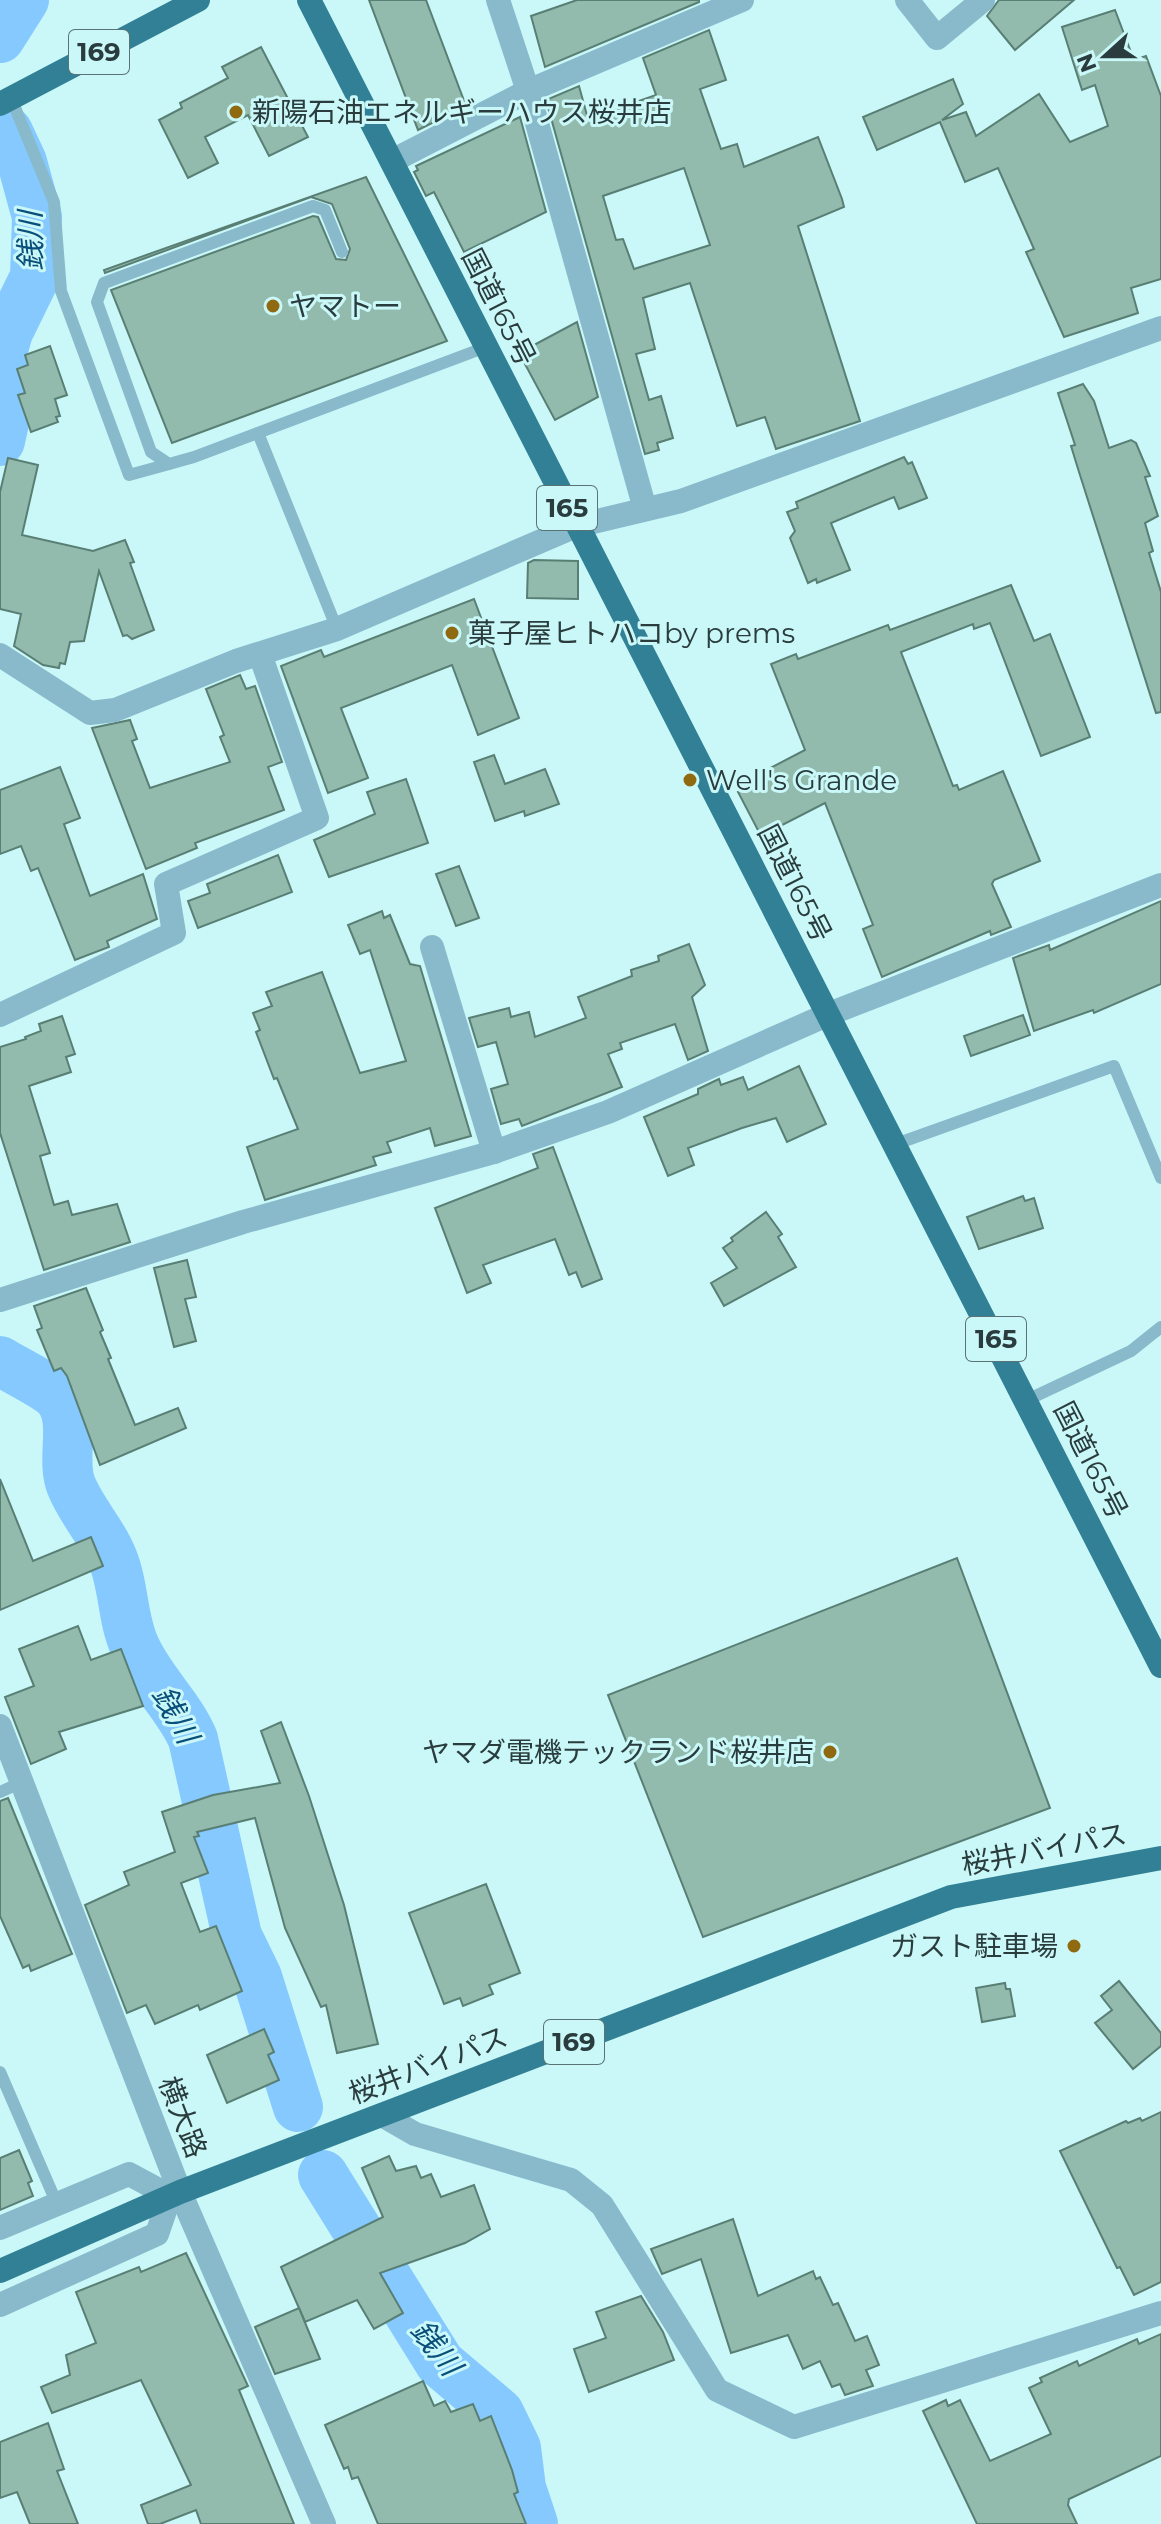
<svg xmlns="http://www.w3.org/2000/svg" width="1161" height="2524" font-family="Montserrat,'Noto Sans JP',sans-serif">
<style>
.lines{fill:none;stroke-linecap:round;stroke-linejoin:round}
.river{stroke:#85c9ff;stroke-width:50}
.building{fill:#92baad;stroke:#597f74;stroke-width:2;fill-rule:evenodd}
.service{stroke:#88bacb;stroke-width:12}
.minor{stroke:#88bacb;stroke-width:24}
.trunk{stroke:#328096;stroke-width:24}
.poi-dot{fill:#906a10;stroke:#caf8f8;stroke-width:3}
.labels{text-anchor:middle;stroke-width:6;stroke-linejoin:round;paint-order:stroke}
.shield{fill:#caf8f8;stroke:#5a7475;stroke-width:2}
.shield-label{font-size:26px;font-weight:bold;fill:#2a3c3d}
.poi-label{font-size:28px;fill:#2a3c3d;stroke:#caf8f8;text-anchor:start}
.street-label{font-size:28px;fill:#2a3c3d;stroke:#caf8f8}
.water-label{font-size:30px;font-style:italic;fill:#094f79;stroke:#caf8f8}
</style>
<rect width="100%" height="100%" fill="#caf8f8"/>
<g class="lines">
<!-- river -->
<g class="river">
<polyline points="0,38 24,0"/>
<polyline points="0,441 7,409 1,357 8,332 35,277 37,217 22,162 8,132"/>
<path d="M0,1361c14,9 53,27 61,40 15,24 0,58 10,84 11,28 34,50 44,80 9,26 8,56 20,82 15,34 44,59 58,92l44,197 20,41 41,130"/>
<polyline points="323,2175 440,2363 499,2413 516,2448 521,2488 533,2524"/>
</g>
</g>
<!-- building -->
<g class="building">
<polygon points="369,0 426,0 466,106 418,130"/>
<polygon points="577,0 699,0 699,2 545,67 531,16"/>
<polygon points="1074,0 1015,50 987,16 999,0"/>
<polygon points="1115,10 1134,60 1146,56 1161,96 1161,279 1131,288 1138,313 1064,337 1026,252 1034,249 998,168 965,182 940,122 877,150 863,117 953,79 963,104 942,120 966,112 976,136 1039,94 1070,142 1108,126 1095,85 1082,90 1062,27"/>
<path d="M709,30l17,50 -26,9 21,60 16,-5 7,23 74,-30 24,62 2,8 -46,19 62,195 -84,28 -11,-32 -28,9 -47,-143 -47,15 12,51 -19,5 13,46 12,-4 12,42 -16,5 2,7 -14,4 -99,-354 33,-14 9,33 68,-24 -13,-37zM684,168l26,77 -76,24 -11,-30 -7,1 -13,-44z"/>
<polygon points="261,47 308,137 269,156 248,115 205,137 218,163 188,178 159,120 182,108 180,103 228,78 222,67"/>
<polygon points="520,117 546,212 464,252 434,192 426,196 414,172 418,170 416,166"/>
<polygon points="366,177 447,341 172,443 111,290 313,216 318,217 336,259 346,260 350,249 332,204 311,197 105,273 104,270"/>
<polygon points="577,322 598,397 555,420 519,353"/>
<polygon points="50,346 67,395 55,399 60,416 56,417 58,422 31,432 18,395 25,393 17,369 28,365 25,355"/>
<polygon points="1083,384 1094,401 1109,448 1131,440 1136,443 1150,476 1145,477 1158,516 1145,523 1153,551 1149,553 1161,592 1161,712 1156,713 1079,472 1071,446 1075,445 1058,393"/>
<polygon points="904,457 908,464 912,462 927,498 899,509 894,497 831,523 850,570 817,583 816,579 808,583 790,538 795,531 787,512 798,508 796,502"/>
<polygon points="8,458 38,465 22,535 93,551 125,540 134,562 130,563 154,630 132,639 127,635 123,636 99,571 84,641 70,642 65,664 60,663 59,668 43,665 14,646 21,614 0,609 0,492"/>
<polygon points="534,560 578,561 578,599 527,598 528,563"/>
<polygon points="1011,585 1034,641 1050,634 1090,737 1041,756 990,623 974,629 973,624 901,652 953,786 957,785 959,790 1003,771 1040,861 994,880 992,884 1011,927 991,935 990,931 882,977 863,929 873,925 825,803 761,836 738,792 758,781 755,776 805,750 771,664 796,654 798,659 888,625 890,630"/>
<polygon points="474,599 519,718 478,735 452,665 341,708 368,778 328,793 281,666 321,650 324,657"/>
<polygon points="240,675 246,689 255,686 282,762 268,767 284,810 195,843 197,848 146,869 92,728 130,720 137,739 132,741 150,788 230,762 220,737 224,735 206,689"/>
<polygon points="494,755 505,784 545,769 559,804 525,816 524,811 495,821 474,762"/>
<polygon points="60,767 80,818 64,824 90,896 143,874 157,919 107,941 109,947 75,960 38,868 31,871 21,846 0,854 0,790"/>
<polygon points="406,779 428,843 329,877 314,840 375,814 367,792"/>
<polygon points="278,855 292,892 198,928 188,901 210,893 207,884"/>
<polygon points="459,866 479,918 456,926 436,874"/>
<polygon points="1161,901 1161,984 1094,1013 1093,1010 1034,1031 1013,958 1049,945 1050,950"/>
<polygon points="382,911 384,918 390,915 410,964 420,966 471,1136 435,1146 430,1128 387,1142 391,1152 373,1157 376,1165 265,1200 247,1147 298,1129 277,1078 274,1079 256,1032 260,1030 253,1013 272,1006 266,992 322,972 360,1073 406,1061 370,950 360,954 348,925"/>
<polygon points="689,944 705,985 692,997 708,1051 688,1060 675,1024 620,1043 622,1049 608,1054 622,1087 522,1126 519,1119 501,1124 491,1089 508,1084 496,1042 478,1047 469,1018 509,1008 511,1017 529,1012 535,1037 586,1018 578,997 632,976 631,970 659,961 658,956"/>
<polygon points="1023,1015 1030,1035 971,1056 964,1036"/>
<polygon points="62,1016 75,1054 66,1057 71,1072 29,1086 50,1153 40,1156 54,1205 68,1201 72,1215 117,1204 130,1242 44,1270 0,1133 0,1047 26,1039 25,1037 41,1031 39,1024"/>
<polygon points="799,1066 826,1124 787,1142 776,1118 742,1128 688,1148 694,1165 668,1176 644,1117 698,1094 698,1089 719,1079 721,1085 743,1077 748,1090"/>
<polygon points="553,1147 602,1279 582,1287 576,1272 569,1275 555,1239 483,1265 491,1283 467,1293 435,1208 538,1168 533,1154"/>
<polygon points="1023,1196 1025,1201 1034,1198 1043,1228 979,1249 967,1217"/>
<polygon points="766,1212 782,1234 778,1237 796,1267 724,1306 711,1283 737,1268 723,1248 733,1241 731,1238"/>
<polygon points="187,1260 196,1297 185,1299 196,1341 174,1347 154,1268"/>
<polygon points="86,1288 103,1330 100,1332 111,1358 108,1359 135,1425 178,1408 186,1428 100,1465 67,1376 61,1368 54,1371 37,1330 42,1328 34,1306"/>
<polygon points="0,1479 33,1561 91,1537 103,1566 0,1610"/>
<polygon points="957,1558 1050,1808 703,1937 608,1695"/>
<polygon points="78,1626 91,1660 121,1649 143,1706 59,1732 66,1749 31,1764 5,1697 34,1686 19,1649"/>
<polygon points="281,1722 309,1796 344,1905 378,2044 337,2053 326,2005 321,2007 285,1928 255,1818 197,1832 199,1836 194,1837 208,1873 181,1883 200,1932 216,1926 242,1991 200,2010 198,2005 155,2024 146,2005 127,2013 85,1905 129,1885 124,1872 175,1852 162,1812 213,1795 280,1783 261,1731"/>
<polygon points="8,1798 72,1954 31,1971 29,1965 23,1968 0,1916 0,1801"/>
<polygon points="486,1884 520,1973 489,1985 493,1994 463,2006 460,1998 444,2004 409,1913"/>
<polygon points="1119,1981 1161,2033 1161,2046 1133,2069 1095,2023 1112,2010 1101,1996"/>
<polygon points="1005,1983 1006,1989 1010,1989 1015,2016 982,2022 976,1988"/>
<polygon points="264,2029 274,2052 268,2055 279,2080 227,2103 207,2055"/>
<polygon points="1161,2112 1161,2282 1134,2295 1120,2267 1117,2268 1060,2151 1126,2121 1128,2123 1140,2118 1142,2121"/>
<polygon points="19,2150 32,2181 28,2183 33,2196 0,2210 0,2158"/>
<polygon points="389,2156 396,2171 416,2166 421,2178 431,2174 441,2197 474,2185 490,2229 465,2243 380,2273 403,2313 374,2329 357,2300 305,2322 281,2267 383,2217 362,2168"/>
<polygon points="733,2219 758,2296 813,2271 816,2279 820,2277 833,2305 838,2303 855,2341 867,2336 879,2365 866,2370 873,2386 845,2395 840,2384 832,2387 820,2361 803,2369 788,2335 731,2353 701,2259 662,2274 651,2249"/>
<polygon points="186,2253 248,2386 239,2390 294,2524 201,2524 196,2510 160,2524 148,2524 141,2505 191,2485 141,2380 52,2413 41,2387 70,2375 66,2355 96,2343 76,2292 139,2267 141,2272"/>
<polygon points="641,2296 663,2332 674,2360 589,2392 574,2349 606,2338 596,2312"/>
<polygon points="299,2308 320,2359 275,2374 255,2327"/>
<polygon points="1161,2334 1161,2456 1069,2499 1068,2505 1077,2524 977,2524 923,2411 946,2400 948,2406 960,2400 990,2461 1051,2434 1029,2388 1042,2382 1040,2378 1077,2361 1079,2366 1137,2339 1139,2344"/>
<polygon points="423,2381 434,2406 445,2401 451,2412 473,2404 480,2421 491,2416 512,2470 518,2492 514,2494 526,2524 378,2524 358,2477 352,2479 348,2467 344,2469 325,2425"/>
<polygon points="48,2423 64,2469 57,2471 78,2524 30,2524 17,2492 0,2498 0,2442"/>
</g>
<g class="lines">
<!-- service -->
<g class="service">
<polyline points="11,98 54,202 61,291 129,475 169,464"/>
<polyline points="342,252 325,210 313,206 104,283 97,302 151,452 169,464 194,457 486,347"/>
<polyline points="258,433 337,629"/>
<polyline points="896,1144 1114,1066 1161,1178"/>
<polyline points="1027,1400 1131,1351 1161,1327"/>
<polyline points="0,1792 22,1782"/>
<polyline points="0,2072 57,2204"/>
</g>
<!-- minor -->
<g class="minor">
<polyline points="498,0 528,91 645,509"/>
<polyline points="907,0 937,38 983,0"/>
<polyline points="392,161 528,91 742,0"/>
<polyline points="0,655 90,713 115,710 236,661 337,629 576,526 681,501 1161,328"/>
<polyline points="432,947 494,1152"/>
<polyline points="0,1015 174,933 166,884 317,818 260,654"/>
<polyline points="0,1300 243,1222 494,1152 608,1112 829,1014 1161,885"/>
<polyline points="0,1726 180,2192 324,2524"/>
<polyline points="382,2115 415,2134 571,2180 602,2205 717,2390 794,2427 1161,2313"/>
<polyline points="0,2228 129,2174 170,2196 157,2234 0,2305"/>
</g>
<!-- trunk -->
<g class="trunk">
<polyline points="309,0 1161,1666"/>
<polyline points="0,104 198,0"/>
<polyline points="0,2271 180,2192 951,1897 1161,1858"/>
</g>
</g>
<!-- markers -->
<g class="poi-dot">
<circle cx="236" cy="112" r="8"/>
<circle cx="273" cy="306" r="8"/>
<circle cx="452" cy="633" r="8"/>
<circle cx="690" cy="780" r="8"/>
<circle cx="830" cy="1752" r="8"/>
<circle cx="1074" cy="1946" r="8"/>
</g>
<g class="labels">
<!-- shield labels -->
<g class="shield">
<rect x="69" y="30" width="60" height="44" rx="6"/>
<rect x="537" y="486" width="60" height="44" rx="6"/>
<rect x="966" y="1317" width="60" height="44" rx="6"/>
<rect x="544" y="2020" width="60" height="44" rx="6"/>
</g>
<g class="shield-label">
<text x="99" y="61">169</text>
<text x="567" y="517">165</text>
<text x="996" y="1348">165</text>
<text x="574" y="2051">169</text>
</g>
<!-- poi labels -->
<g class="poi-label">
<text x="252" y="122">新陽石油エネルギーハウス桜井店</text>
<text x="289" y="316">ヤマトー</text>
<text x="468" y="643">菓子屋ヒトハコby prems</text>
<text x="706" y="790">Well's Grande</text>
<text x="814" y="1762" text-anchor="end">ヤマダ電機テックランド桜井店</text>
<text x="1058" y="1956" text-anchor="end">ガスト駐車場</text>
</g>
<!-- street labels -->
<g class="street-label">
<text transform="translate(499 307) rotate(63)" y="10">国道165号</text>
<text transform="translate(795 883) rotate(63)" y="10">国道165号</text>
<text transform="translate(1091 1460) rotate(63)" y="10">国道165号</text>
<text transform="translate(1044 1849) rotate(-11)" y="10">桜井バイパス</text>
<text transform="translate(428 2065) rotate(-21)" y="10">桜井バイパス</text>
<text transform="translate(183 2117) rotate(69)" y="10">横大路</text>
</g>
<!-- water labels -->
<g class="water-label">
<text transform="translate(31 241) rotate(-91)" y="10">銭川</text>
<text transform="translate(175 1715) rotate(61)" y="10">銭川</text>
<text transform="translate(436 2348) rotate(52)" y="10">銭川</text>
</g>
</g>
<!-- north arrow -->
<g transform="translate(1105 56) rotate(249)" stroke="#caf8f8" stroke-width="6" paint-order="stroke">
<path d="M0-6L14 30L0 20L-14 30Z" fill="#2a3c3d"/>
<text y="-12" font-size="22" font-weight="bold" text-anchor="middle" fill="#2a3c3d">N</text>
</g>
</svg>
